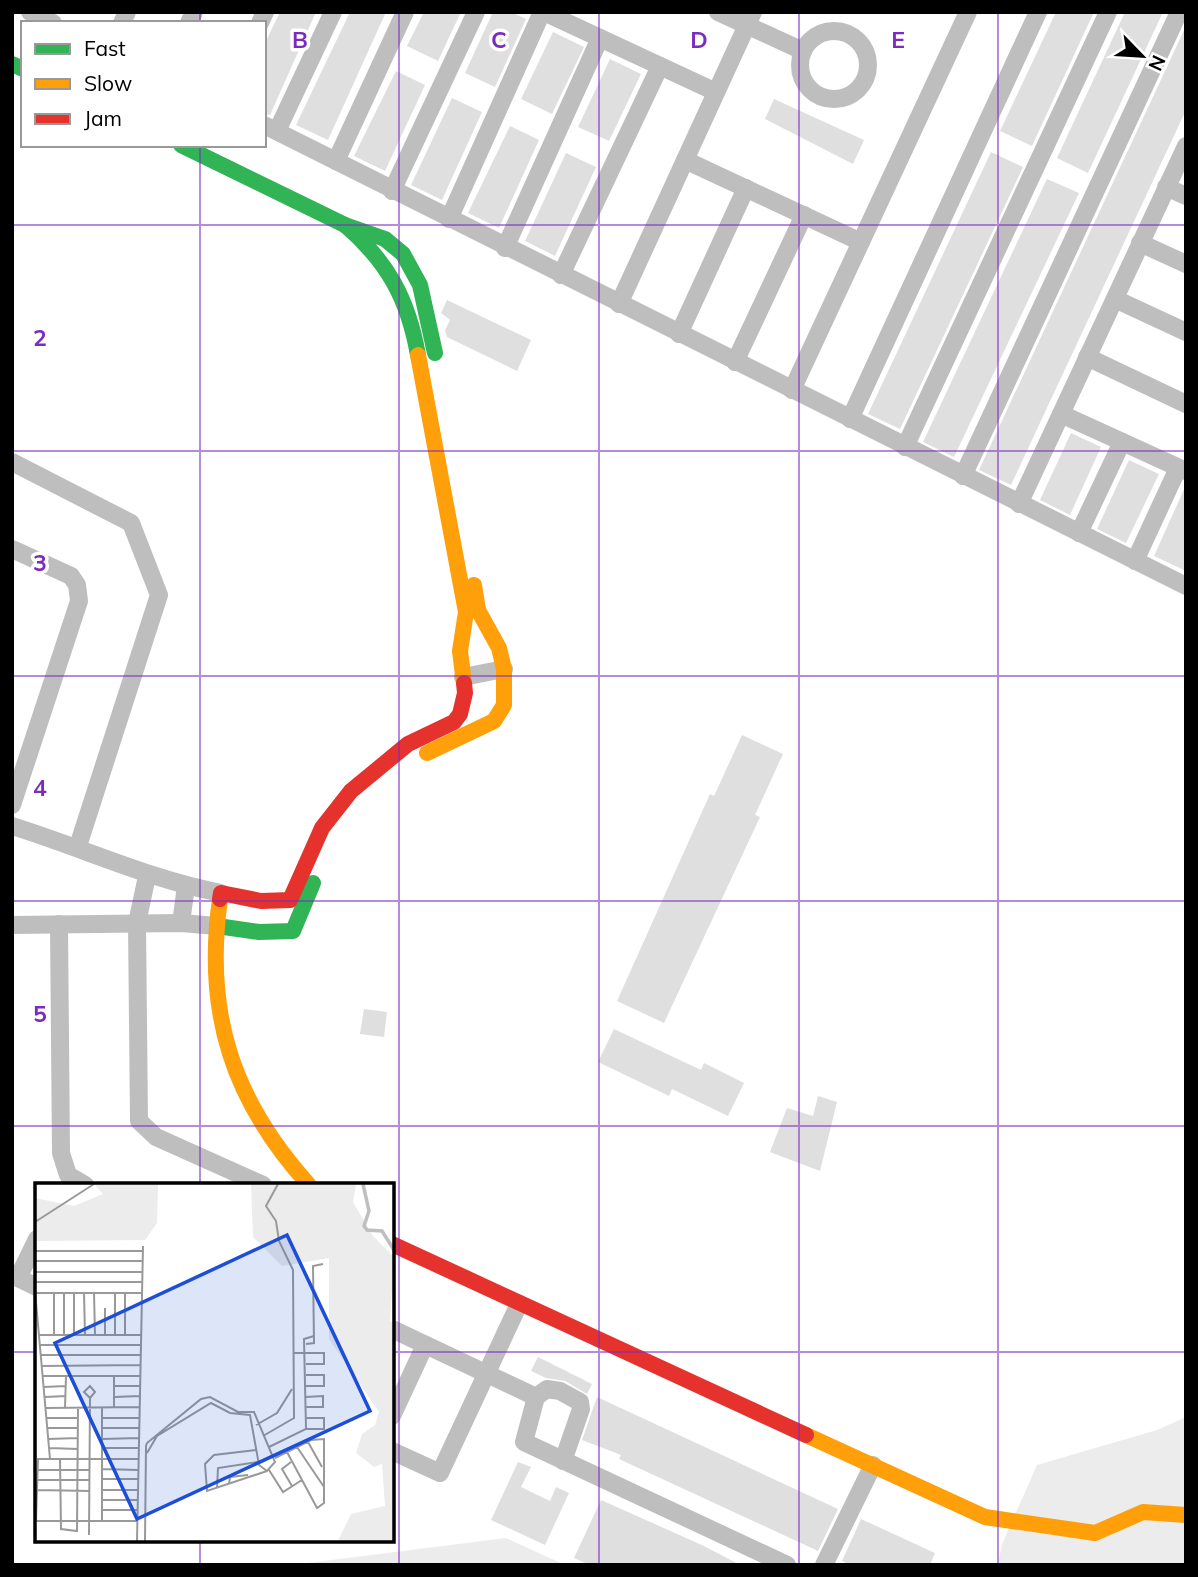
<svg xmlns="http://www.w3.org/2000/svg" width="1198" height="1577" font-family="Mulish,sans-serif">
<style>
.green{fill:#ececec}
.building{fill:#dfdfdf}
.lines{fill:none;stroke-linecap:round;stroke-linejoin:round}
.street{stroke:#bebebe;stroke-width:18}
.fast{stroke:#30b455;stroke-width:16}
.slow{stroke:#ff9f0a;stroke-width:16}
.jam{stroke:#e5322d;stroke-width:16}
.grid{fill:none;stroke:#7b2cbf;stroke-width:2;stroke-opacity:0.55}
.inset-river{fill:none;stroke:#bfbfbf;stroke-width:3.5}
.inset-road{fill:none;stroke:#999;stroke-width:2}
.view{fill:#1d4ed8;fill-opacity:0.15;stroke:#1d4ed8;stroke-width:3.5}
.inset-edge{fill:none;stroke:#000;stroke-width:3.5}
.grid-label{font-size:23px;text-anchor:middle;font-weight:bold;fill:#7b2cbf;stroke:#fff;stroke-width:7;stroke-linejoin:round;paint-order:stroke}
</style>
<rect width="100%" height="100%" fill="#fff"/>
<!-- green -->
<g class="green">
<polygon points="1186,1417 1186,1565 998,1565 1002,1544 1037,1465 1157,1430"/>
<polygon points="506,1538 565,1565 292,1565"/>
</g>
<!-- building -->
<g class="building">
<polygon points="280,12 316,12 270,115 264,114 264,45"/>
<polygon points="350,12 386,12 328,140 296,125"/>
<polygon points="424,12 461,12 438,61 407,46"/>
<polygon points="493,12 511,12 526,19 495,87 465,73"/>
<polygon points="1056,12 1094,12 1032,146 1000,131"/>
<polygon points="1125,12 1163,12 1088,173 1057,158"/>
<polygon points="1186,26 1186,110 1011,485 979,470"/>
<polygon points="553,32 584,47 552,114 521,99"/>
<polygon points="610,59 641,74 609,141 578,127"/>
<polygon points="396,71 425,85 385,171 354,156"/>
<polygon points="452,98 482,112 442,200 411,185"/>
<polygon points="774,99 864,140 853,164 765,119"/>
<polygon points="510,126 539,140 499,228 468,213"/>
<polygon points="991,152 1023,167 900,429 868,414"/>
<polygon points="566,153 596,167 555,256 525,241"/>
<polygon points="1047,179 1079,193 954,457 923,442"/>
<polygon points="447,300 531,340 517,371 447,337 445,330 450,320 441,313"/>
<polygon points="1071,433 1101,447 1070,515 1040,500"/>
<polygon points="1129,460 1159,474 1126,543 1097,529"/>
<polygon points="1186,485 1186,571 1154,556"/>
<polygon points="742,735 783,754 755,815 760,817 664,1023 617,1001 710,794 714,796"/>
<polygon points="364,1009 387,1012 384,1037 360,1034"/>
<polygon points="614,1029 701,1070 704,1063 744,1083 728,1116 672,1089 669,1096 598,1062"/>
<polygon points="818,1096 837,1102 820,1171 770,1152 787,1108 813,1116"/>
<polygon points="538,1357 592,1384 587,1394 565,1381 546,1378 531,1371"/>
<polygon points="597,1397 838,1509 818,1551 619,1459 621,1455 582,1440"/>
<polygon points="518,1462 531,1467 521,1487 550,1501 556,1487 569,1493 545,1545 491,1520"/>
<polygon points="601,1500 704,1546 740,1565 590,1565 574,1558"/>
<polygon points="861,1519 935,1553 930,1565 850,1565 842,1561"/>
</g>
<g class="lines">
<!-- street -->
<g class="street">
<polyline points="30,12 53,23"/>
<polyline points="544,12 716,92"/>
<polyline points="718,12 803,51"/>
<polyline points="122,23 127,12"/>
<polyline points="189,23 194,12"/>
<polyline points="260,23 265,12"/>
<circle cx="834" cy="65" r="34"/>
<polyline points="264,125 1186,586"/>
<polyline points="277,131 333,12"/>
<polyline points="685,160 861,242"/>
<polyline points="336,161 405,12"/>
<polyline points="1166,187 1186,196"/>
<polyline points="392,191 476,12"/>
<polyline points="449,219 542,12"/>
<polyline points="1140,243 1186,264"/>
<polyline points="505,248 600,38"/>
<polyline points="561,275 660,66"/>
<polyline points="1115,299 1186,332"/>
<polyline points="619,304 753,12"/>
<polyline points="679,334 746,188"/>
<polyline points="1087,357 1186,404"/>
<polyline points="735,362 804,215"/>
<polyline points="792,390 968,12"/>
<polyline points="1061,414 1186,471"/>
<polyline points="850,419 1038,12"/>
<polyline points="905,447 1108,12"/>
<polyline points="12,462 131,523 159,595 78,846"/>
<polyline points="963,476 1179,12"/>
<polyline points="1019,504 1186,146"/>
<polyline points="1079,533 1122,442"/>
<polyline points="12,549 71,576 77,585 79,601 12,805"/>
<polyline points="1135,561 1178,468"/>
<polyline points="463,677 504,669"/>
<path d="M12,826c71,22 136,53 209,67"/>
<polyline points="147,876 137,923 139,1121 156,1137 263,1185"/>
<polyline points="181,923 186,886"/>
<polyline points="59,924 61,1153 68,1175 85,1185"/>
<polyline points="12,925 181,923 217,926"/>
<polyline points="37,1239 18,1278 37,1287"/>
<polyline points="392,1329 536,1397"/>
<polyline points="392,1416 425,1345"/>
<polyline points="392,1451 440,1473 519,1304"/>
<path d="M563,1461l18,-52 -1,-7 -20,-11 -13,-2 -11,8 -12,45c88,41 175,82 263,123"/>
<polyline points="824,1565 873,1465"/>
</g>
<!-- fast -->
<g class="fast">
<polyline points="12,64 23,69"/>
<polyline points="181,145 345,225 385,239 403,254 420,285 435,353"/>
<path d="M345,225c43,37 63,74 73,130"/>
<polyline points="217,926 259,932 293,931 313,883"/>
</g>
<!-- slow -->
<g class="slow">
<polyline points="418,355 466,612 460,651 464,683"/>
<polyline points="427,753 494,721 504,705 504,669 499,648 478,610 474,585"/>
<path d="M220,899c-16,113 12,201 89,286"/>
<polyline points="806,1435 985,1517 1095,1533 1143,1512 1186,1515"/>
</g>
<!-- jam -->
<g class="jam">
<polyline points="220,899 221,893 261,901 290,900 322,828 351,791 408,744 454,722 460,714 465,693 464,683"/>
<polyline points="392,1244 806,1435"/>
</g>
</g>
<!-- grid -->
<path class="grid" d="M200,12v11M399,12v1553M599,12v1553M799,12v1553M998,12v1553M200,145v1040M12,225h1174M12,451h1174M12,676h1174M12,901h1174M12,1126h1174M12,1352h25M392,1352h794M200,1540v25"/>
<!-- overview -->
<g transform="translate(35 1183)">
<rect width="359" height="359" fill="#fff"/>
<path d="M59,1h64l-1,39 -12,17 -110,1v-43l39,8 29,-12zM216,1h105l-3,18 20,34 21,21 -4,64 4,4v216h-56l13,-27 34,-8 -3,-42 -8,3 -18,-14 6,-19 13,-9 4,-13 -50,-73v-81l-47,8 -29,-29z" fill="#ececec"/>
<path class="inset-river" d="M328,1l6,27 -5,15 3,4 15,1 12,19"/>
<path class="inset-road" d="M0,39l59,-38M0,68h108M0,78h108M0,89h108M0,99h108M0,108l15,168M0,110h107M19,110v42M39,110v42M49,110l1,42M59,110l1,42M90,110v42M4,152h103M29,152v-42M70,152v-27M80,152v-42M271,161l8,-1 -1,-77 10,-2M5,162h101M259,170h30v11h-18M6,172h100M7,183l99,-1M271,192h18v11h-18M8,193h97M79,193v31M79,203h26M9,204l22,-1M10,214l21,-1M79,214l26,-1M271,224h17v-11l-17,1M11,225l94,-1M30,225l1,-32M67,225v113M11,235h32M67,235h37M221,242l21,-12 15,-24M12,245h31M67,245h37M271,246h18v-11h-18M228,253l31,-18 -1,-148 -14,-29 -3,-20 -10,-15 12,-22M13,256l30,-1M67,256l37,-1M273,259l14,25M234,264l37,-18 -2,-90 10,-3M262,264l27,40M14,265l29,1M67,265h37M222,267l-43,5 -9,9 2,27 60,-20M240,275l36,-18 13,-1v64l-7,5 -30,-56M25,276l1,70 16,2 1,-123M256,279l-9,7 10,17M67,286l36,1M2,287h53M234,287l14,22 19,-12M67,296h36M2,297h53M194,301l1,-7 18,-2M182,305l1,-20 40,-6M2,307l53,1M67,307h35M67,317h35M67,327h35M102,338h-101l2,-62h100M54,352l1,-137 -6,-6 6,-6 5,6 -5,6M102,358l6,-295M110,358l1,-95 1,-3 54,-44 9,-2 28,15h16l21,50 -8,9 -8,-6 -9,-50 -20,-2 -19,-10 -54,33 -10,17"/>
<path class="view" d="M252,52l83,176 -233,108 -82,-176z"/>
<rect width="359" height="359" class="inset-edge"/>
</g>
<g class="grid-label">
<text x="300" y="48">B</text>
<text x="499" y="48">C</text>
<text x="699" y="48">D</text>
<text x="898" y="48">E</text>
<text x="40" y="346">2</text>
<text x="40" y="571">3</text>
<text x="40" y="796">4</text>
<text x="40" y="1022">5</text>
</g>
<!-- border -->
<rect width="1198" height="1577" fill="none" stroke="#000000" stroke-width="28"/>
<!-- legend -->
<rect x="21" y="21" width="245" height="126" fill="#ffffff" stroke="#999999" stroke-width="2"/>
<rect x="35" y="44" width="35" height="10" fill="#30b455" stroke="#999999" stroke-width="2"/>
<text x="84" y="56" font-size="21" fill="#000000">Fast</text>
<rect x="35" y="79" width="35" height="10" fill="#ff9f0a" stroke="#999999" stroke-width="2"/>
<text x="84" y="91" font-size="21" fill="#000000">Slow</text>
<rect x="35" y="114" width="35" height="10" fill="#e5322d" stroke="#999999" stroke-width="2"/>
<text x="84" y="126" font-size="21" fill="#000000">Jam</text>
<!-- north arrow -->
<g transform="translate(1142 56) rotate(115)" stroke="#ffffff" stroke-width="5" paint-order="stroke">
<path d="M0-5L12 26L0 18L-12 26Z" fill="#000000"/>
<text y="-10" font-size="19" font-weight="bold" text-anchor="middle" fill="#000000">N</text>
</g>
</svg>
